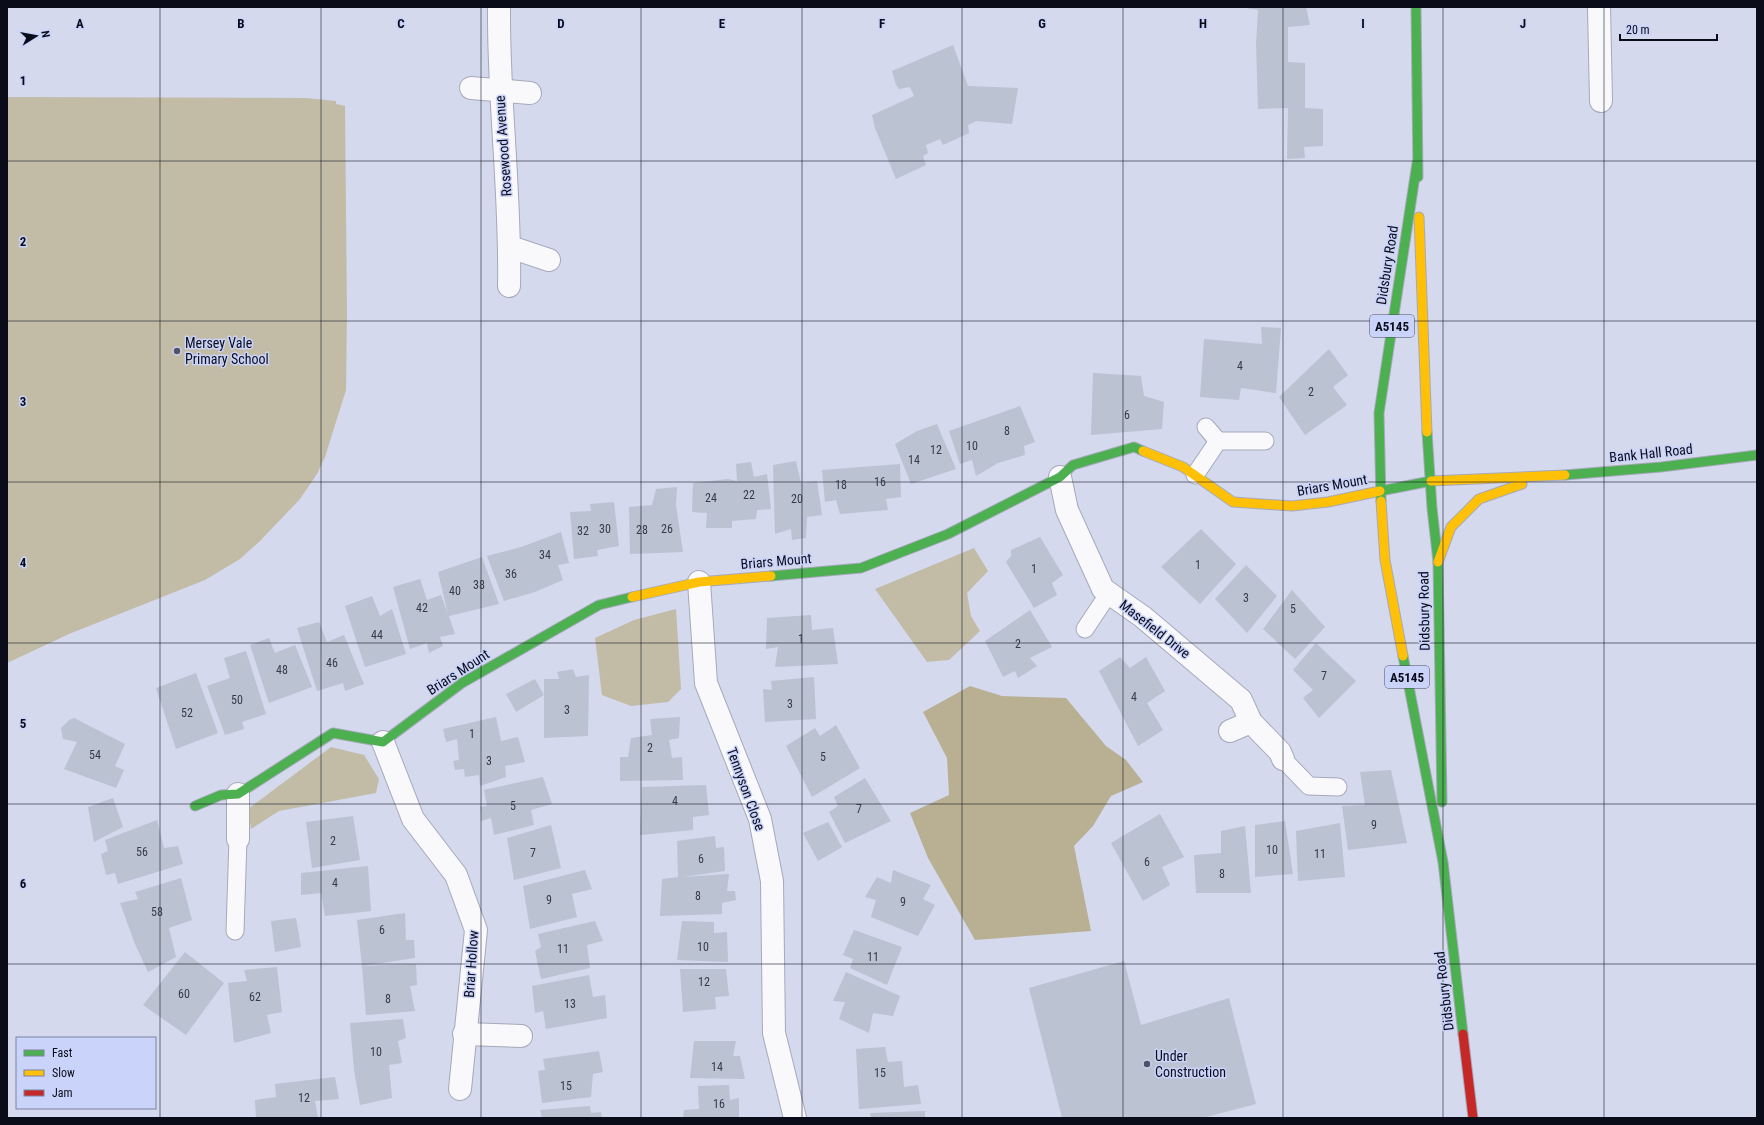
<svg xmlns="http://www.w3.org/2000/svg" width="1764" height="1125" font-family="'Roboto Condensed',sans-serif">
<style>
.green{fill:#c2bca7}
.forest{fill:#b9b093}
.building{fill:#bbc2d1}
.lines{fill:none;stroke-linecap:round;stroke-linejoin:round}
.lane-casing{stroke:#a6a9b9;stroke-width:19}
.street-casing{stroke:#a6a9b9;stroke-width:24}
.fast-casing{stroke:#a6a9b9;stroke-width:11}
.slow-casing{stroke:#a6a9b9;stroke-width:11}
.jam-casing{stroke:#a6a9b9;stroke-width:11}
.lane{stroke:#f9f9fc;stroke-width:17}
.street{stroke:#f9f9fc;stroke-width:22}
.fast{stroke:#4caf50;stroke-width:9}
.slow{stroke:#ffc107;stroke-width:9}
.jam{stroke:#c62828;stroke-width:9}
.grid{fill:none;stroke:#0a0c19;stroke-width:1;stroke-opacity:0.55}
.poi-dot{fill:#515464;stroke:#cad3f9;stroke-width:1.5}
.labels{text-anchor:middle;stroke-width:3;stroke-linejoin:round;paint-order:stroke}
.number-label{font-size:12px;fill:#373a48}
.shield{fill:#cad3f9;stroke:#44485c;stroke-width:1}
.shield-label{font-size:13px;font-weight:bold;fill:#0a0c19}
.street-label{font-size:14px;fill:#0a0c19;stroke:#cad3f9}
.poi-label{font-size:14px;fill:#0a0c19;stroke:#cad3f9;text-anchor:start}
.grid-label{font-size:13px;text-anchor:middle;font-weight:bold;fill:#0a0c19;stroke:#cad3f9;stroke-width:3;stroke-linejoin:round;paint-order:stroke}
</style>
<rect width="100%" height="100%" fill="#d4d9ee"/>
<!-- green -->
<g class="green">
<polygon points="7,97 306,98 336,101 336,104 345,106 347,313 346,390 325,457 317,474 300,499 260,541 240,559 205,580 69,634 7,663"/>
<polygon points="974,548 988,571 967,593 971,616 980,631 949,660 927,662 875,589"/>
<polygon points="676,609 681,689 668,702 631,706 602,695 595,638 634,620"/>
<polygon points="331,747 364,755 379,779 376,793 279,811 251,829 248,809"/>
</g>
<!-- forest -->
<polygon class="forest" points="970,686 1002,696 1066,698 1106,746 1126,760 1143,782 1111,796 1093,826 1074,846 1091,931 975,940 928,858 910,813 949,795 947,758 923,712"/>
<!-- building -->
<g class="building">
<polygon points="1246,7 1306,7 1310,25 1288,27 1288,62 1305,63 1305,108 1323,109 1323,146 1304,147 1305,158 1287,159 1288,108 1258,109 1256,44 1258,10 1246,8"/>
<polygon points="953,45 968,86 1018,88 1012,124 976,121 968,125 969,133 943,145 940,139 926,145 928,153 923,156 926,165 896,179 875,128 872,115 914,96 910,87 899,89 896,85 892,71"/>
<polygon points="1261,327 1281,328 1276,393 1241,388 1239,400 1200,397 1204,339 1262,344"/>
<polygon points="1329,349 1348,375 1333,387 1347,405 1305,435 1279,397"/>
<polygon points="1093,373 1141,376 1144,396 1164,402 1162,429 1091,435"/>
<polygon points="1020,406 1035,442 1024,446 1025,455 998,463 976,476 972,460 960,464 949,431"/>
<polygon points="937,424 956,469 911,484 895,444 917,431"/>
<polygon points="796,461 801,483 817,481 822,515 807,517 806,538 792,540 791,529 775,534 773,465"/>
<polygon points="751,462 754,477 767,474 771,509 757,510 756,519 732,521 732,528 706,528 707,513 692,512 693,483 728,479 737,481 736,464"/>
<polygon points="900,464 901,497 886,499 888,510 840,514 836,500 825,502 822,470"/>
<polygon points="677,487 676,505 683,552 630,554 629,507 652,505 656,489"/>
<polygon points="614,502 619,546 597,550 598,556 574,559 570,512 591,511 590,504"/>
<polygon points="1201,529 1236,564 1200,604 1161,567"/>
<polygon points="561,532 569,563 558,565 563,580 535,592 504,601 487,556 521,547"/>
<polygon points="1040,537 1063,575 1052,583 1057,595 1034,608 1006,562 1011,556 1011,550"/>
<polygon points="482,557 499,604 449,616 455,634 440,637 443,646 429,653 427,643 410,649 393,587 420,579 427,600 441,595 448,614 438,572"/>
<polygon points="1246,565 1277,596 1247,633 1215,599"/>
<polygon points="1292,590 1325,627 1295,659 1263,629"/>
<polygon points="372,596 380,616 392,609 406,654 365,667 345,606"/>
<polygon points="1030,610 1052,647 1030,658 1037,666 1018,678 1015,671 1003,677 985,641"/>
<polygon points="811,615 812,630 833,628 838,664 775,667 778,647 766,649 767,618"/>
<polygon points="319,622 327,642 344,635 364,684 345,691 343,683 317,691 297,628"/>
<polygon points="269,638 275,653 295,645 312,687 269,703 250,645"/>
<polygon points="1316,643 1356,681 1319,718 1303,698 1313,690 1293,670"/>
<polygon points="246,651 266,714 242,722 244,729 225,735 207,686 230,678 224,658"/>
<polygon points="1120,657 1130,668 1146,657 1165,691 1147,703 1163,730 1138,746 1099,671"/>
<polygon points="573,669 576,677 589,675 588,736 544,738 544,695 516,712 506,694 535,679 544,695 544,679 559,679 557,672"/>
<polygon points="196,673 218,733 176,749 156,688"/>
<polygon points="814,677 816,719 765,722 763,689 772,690 771,681"/>
<polygon points="496,717 501,741 518,737 525,762 505,766 506,777 480,786 479,775 465,777 464,769 455,770 453,761 459,760 457,739 446,742 443,729"/>
<polygon points="680,717 679,738 669,740 672,758 682,757 683,780 620,781 620,757 628,757 631,738 652,735 650,719"/>
<polygon points="74,718 125,744 115,766 124,770 116,788 64,769 77,742 63,739 61,728 69,720"/>
<polygon points="836,725 860,768 812,797 786,746 815,728 820,736"/>
<polygon points="1391,770 1407,843 1348,850 1342,806 1365,805 1360,772"/>
<polygon points="543,777 552,804 531,810 534,825 494,835 491,818 481,821 480,807 487,806 484,790"/>
<polygon points="865,778 891,821 845,843 829,812 838,806 834,797"/>
<polygon points="706,785 709,815 693,817 693,830 640,835 642,787"/>
<polygon points="113,798 123,827 94,842 88,807"/>
<polygon points="1160,814 1184,857 1162,867 1170,885 1143,901 1111,843"/>
<polygon points="353,816 360,860 312,868 306,822"/>
<polygon points="157,820 164,848 178,846 183,864 118,884 115,873 106,875 101,854 108,851 105,840"/>
<polygon points="1285,821 1293,874 1255,877 1255,825"/>
<polygon points="828,822 842,847 818,861 803,833"/>
<polygon points="1340,823 1345,877 1298,881 1296,831"/>
<polygon points="551,825 561,868 514,880 507,838"/>
<polygon points="1245,826 1251,893 1196,893 1194,855 1221,853 1221,831"/>
<polygon points="715,836 716,848 724,847 725,871 682,877 729,874 727,891 735,891 736,900 722,903 722,914 660,916 662,879 678,877 677,841"/>
<polygon points="368,866 371,911 325,916 321,893 301,895 301,873"/>
<polygon points="585,870 592,889 572,894 577,917 530,929 523,886"/>
<polygon points="893,870 931,885 923,899 935,905 918,936 871,917 876,900 865,897 877,877 891,883"/>
<polygon points="181,878 192,920 169,928 176,957 148,972 135,944 120,903 138,899 135,892"/>
<polygon points="405,913 406,940 414,940 415,958 362,966 357,920"/>
<polygon points="296,918 301,947 275,952 271,921"/>
<polygon points="595,921 603,941 587,945 590,968 541,979 535,951 541,947 538,934"/>
<polygon points="682,921 714,922 714,933 727,932 728,962 677,960"/>
<polygon points="854,930 902,947 887,985 850,968 853,959 843,955"/>
<polygon points="185,952 224,983 186,1035 143,1005"/>
<polygon points="1124,961 1141,1025 1229,998 1256,1104 1202,1118 1062,1118 1029,988"/>
<polygon points="416,964 417,985 410,986 415,1011 366,1015 362,966"/>
<polygon points="277,967 282,1012 267,1015 271,1033 234,1043 228,983 247,981 244,970"/>
<polygon points="680,969 726,969 729,996 715,997 716,1009 683,1012"/>
<polygon points="846,972 900,996 893,1016 873,1013 869,1033 839,1019 845,1002 833,1001"/>
<polygon points="589,975 593,997 605,995 607,1018 546,1029 543,1011 535,1013 532,986"/>
<polygon points="403,1019 406,1038 398,1041 402,1063 389,1065 392,1098 360,1105 354,1070 350,1023"/>
<polygon points="694,1041 736,1041 733,1056 740,1056 745,1079 690,1078"/>
<polygon points="885,1047 888,1062 902,1061 904,1087 918,1085 921,1104 859,1109 856,1049"/>
<polygon points="599,1051 603,1072 593,1074 591,1097 542,1103 538,1071 545,1070 543,1059"/>
<polygon points="335,1077 339,1099 315,1101 318,1118 256,1118 255,1100 276,1097 275,1084"/>
<polygon points="729,1085 730,1100 739,1098 739,1118 683,1118 684,1110 699,1109 698,1086"/>
<polygon points="590,1106 591,1113 601,1112 602,1118 542,1118 540,1110"/>
<polygon points="925,1111 925,1118 871,1118 870,1113"/>
</g>
<g class="lines">
<!-- lane casing -->
<g class="lane-casing">
<g id="lane">
<polyline points="1206,427 1218,441"/>
<polyline points="1195,475 1218,441 1265,441"/>
<polyline points="1085,629 1109,593"/>
<polyline points="1283,759 1309,786 1338,787"/>
<polyline points="235,931 238,839"/>
</g>
</g>
<!-- street casing -->
<g class="street-casing">
<g id="street">
<path d="M499,7c-1,93 12,186 10,279"/>
<polyline points="1599,7 1601,101"/>
<polyline points="471,88 530,93"/>
<polyline points="510,247 549,260"/>
<polyline points="1060,477 1067,510 1103,589 1143,617 1241,700 1251,722 1280,752 1283,759"/>
<polyline points="699,582 706,683 760,819 772,881 774,1033 795,1118"/>
<polyline points="1230,731 1251,722"/>
<polyline points="383,742 413,819 456,875 476,930 460,1089"/>
<polyline points="238,839 238,794"/>
<polyline points="464,1034 521,1036"/>
</g>
</g>
<!-- fast casing -->
<g class="fast-casing">
<g id="fast">
<polyline points="1416,7 1418,177"/>
<polyline points="1427,432 1432,508 1438,562 1442,802"/>
<polyline points="1565,475 1661,467 1757,455"/>
<polyline points="1380,491 1431,481"/>
<polyline points="1381,501 1379,413 1417,163"/>
<polyline points="771,576 861,568 948,534 1060,477 1073,465 1134,447 1143,451"/>
<polyline points="1403,656 1443,862 1463,1034"/>
<polyline points="195,806 221,795 238,794 333,733 383,742 462,683 599,605 632,597"/>
</g>
</g>
<!-- slow casing -->
<g class="slow-casing">
<g id="slow">
<polyline points="1419,217 1427,432"/>
<polyline points="1143,451 1183,467 1233,502 1292,506 1328,502 1380,491"/>
<polyline points="1431,481 1565,475"/>
<polyline points="1381,501 1385,560 1403,656"/>
<polyline points="1438,562 1451,527 1479,499 1522,484"/>
<polyline points="632,597 699,582 771,576"/>
</g>
</g>
<!-- jam casing -->
<g class="jam-casing">
<polyline id="jam" points="1463,1034 1473,1118"/>
</g>
<!-- lane -->
<use href="#lane" class="lane"/>
<!-- street -->
<use href="#street" class="street"/>
<!-- fast -->
<use href="#fast" class="fast"/>
<!-- slow -->
<use href="#slow" class="slow"/>
<!-- jam -->
<use href="#jam" class="jam"/>
</g>
<!-- grid -->
<path class="grid" d="M160,7v1111M321,7v1111M481,7v1111M641,7v1111M802,7v1111M962,7v1111M1123,7v1111M1283,7v1111M1443,7v1111M1604,7v1111M7,161h1750M7,321h1750M7,482h1750M7,643h1750M7,804h1750M7,964h1750"/>
<!-- markers -->
<g class="poi-dot">
<circle cx="177" cy="351" r="4"/>
<circle cx="1147" cy="1064" r="4"/>
</g>
<g class="labels">
<!-- number labels -->
<g class="number-label">
<text x="1240" y="370">4</text>
<text x="1311" y="396">2</text>
<text x="1127" y="419">6</text>
<text x="1007" y="435">8</text>
<text x="972" y="450">10</text>
<text x="936" y="454">12</text>
<text x="914" y="464">14</text>
<text x="880" y="486">16</text>
<text x="841" y="489">18</text>
<text x="749" y="499">22</text>
<text x="711" y="502">24</text>
<text x="797" y="503">20</text>
<text x="605" y="533">30</text>
<text x="667" y="533">26</text>
<text x="642" y="534">28</text>
<text x="583" y="535">32</text>
<text x="545" y="559">34</text>
<text x="1198" y="569">1</text>
<text x="1034" y="573">1</text>
<text x="511" y="578">36</text>
<text x="479" y="589">38</text>
<text x="455" y="595">40</text>
<text x="1246" y="602">3</text>
<text x="422" y="612">42</text>
<text x="1293" y="613">5</text>
<text x="377" y="639">44</text>
<text x="801" y="643">1</text>
<text x="1018" y="648">2</text>
<text x="332" y="667">46</text>
<text x="282" y="674">48</text>
<text x="1324" y="680">7</text>
<text x="1134" y="701">4</text>
<text x="237" y="704">50</text>
<text x="790" y="708">3</text>
<text x="567" y="714">3</text>
<text x="187" y="717">52</text>
<text x="472" y="738">1</text>
<text x="650" y="752">2</text>
<text x="95" y="759">54</text>
<text x="823" y="761">5</text>
<text x="489" y="765">3</text>
<text x="675" y="805">4</text>
<text x="513" y="810">5</text>
<text x="859" y="813">7</text>
<text x="1374" y="829">9</text>
<text x="333" y="845">2</text>
<text x="1272" y="854">10</text>
<text x="142" y="856">56</text>
<text x="533" y="857">7</text>
<text x="1320" y="858">11</text>
<text x="701" y="863">6</text>
<text x="1147" y="866">6</text>
<text x="1222" y="878">8</text>
<text x="335" y="887">4</text>
<text x="698" y="900">8</text>
<text x="549" y="904">9</text>
<text x="903" y="906">9</text>
<text x="157" y="916">58</text>
<text x="382" y="934">6</text>
<text x="703" y="951">10</text>
<text x="563" y="953">11</text>
<text x="873" y="961">11</text>
<text x="704" y="986">12</text>
<text x="184" y="998">60</text>
<text x="255" y="1001">62</text>
<text x="388" y="1003">8</text>
<text x="570" y="1008">13</text>
<text x="376" y="1056">10</text>
<text x="717" y="1071">14</text>
<text x="880" y="1077">15</text>
<text x="566" y="1090">15</text>
<text x="304" y="1102">12</text>
<text x="719" y="1108">16</text>
</g>
<!-- shield labels -->
<g class="shield">
<rect x="1370" y="315" width="44" height="22" rx="3"/>
<rect x="1385" y="666" width="44" height="22" rx="3"/>
</g>
<g class="shield-label">
<text x="1392" y="331">A5145</text>
<text x="1407" y="682">A5145</text>
</g>
<!-- street labels -->
<g class="street-label">
<text transform="translate(503 146) rotate(-94)" y="5">Rosewood Avenue</text>
<text transform="translate(1387 265) rotate(-81)" y="5">Didsbury Road</text>
<text transform="translate(1651 453) rotate(-6)" y="5">Bank Hall Road</text>
<text transform="translate(1332 485) rotate(-10)" y="5">Briars Mount</text>
<text transform="translate(776 561) rotate(-5)" y="5">Briars Mount</text>
<text transform="translate(1424 611) rotate(-91)" y="5">Didsbury Road</text>
<text transform="translate(1155 629) rotate(38)" y="5">Masefield Drive</text>
<text transform="translate(458 672) rotate(-33)" y="5">Briars Mount</text>
<text transform="translate(746 789) rotate(70)" y="5">Tennyson Close</text>
<text transform="translate(471 964) rotate(-86)" y="5">Briar Hollow</text>
<text transform="translate(1444 991) rotate(-97)" y="5">Didsbury Road</text>
</g>
<!-- poi labels -->
<g class="poi-label">
<text x="185" y="348">Mersey Vale<tspan x="185" dy="16">Primary School</tspan></text>
<text x="1155" y="1061">Under<tspan x="1155" dy="16">Construction</tspan></text>
</g>
</g>
<g class="grid-label">
<text x="80" y="28">A</text>
<text x="241" y="28">B</text>
<text x="401" y="28">C</text>
<text x="561" y="28">D</text>
<text x="722" y="28">E</text>
<text x="882" y="28">F</text>
<text x="1042" y="28">G</text>
<text x="1203" y="28">H</text>
<text x="1363" y="28">I</text>
<text x="1523" y="28">J</text>
<text x="23" y="85">1</text>
<text x="23" y="246">2</text>
<text x="23" y="406">3</text>
<text x="23" y="567">4</text>
<text x="23" y="728">5</text>
<text x="23" y="888">6</text>
</g>
<!-- border -->
<rect width="1764" height="1125" fill="none" stroke="#0a0c19" stroke-width="16"/>
<!-- legend -->
<rect x="16" y="1037" width="140" height="72" fill="#cad3f9" stroke="#7d839f"/>
<rect x="24" y="1050" width="20" height="6" fill="#4caf50" stroke="#7d839f"/>
<text x="52" y="1057" font-size="12" fill="#0a0c19">Fast</text>
<rect x="24" y="1070" width="20" height="6" fill="#ffc107" stroke="#7d839f"/>
<text x="52" y="1077" font-size="12" fill="#0a0c19">Slow</text>
<rect x="24" y="1090" width="20" height="6" fill="#c62828" stroke="#7d839f"/>
<text x="52" y="1097" font-size="12" fill="#0a0c19">Jam</text>
<!-- north arrow -->
<g transform="translate(36 36) rotate(79)" stroke="#cad3f9" stroke-width="3" paint-order="stroke">
<path d="M0-3L7 15L0 10L-7 15Z" fill="#0a0c19"/>
<text y="-6" font-size="11" font-weight="bold" text-anchor="middle" fill="#0a0c19">N</text>
</g>
<!-- scale -->
<path d="M1620 34v6h97v-6" fill="none" stroke="#0a0c19" stroke-width="2"/>
<text x="1626" y="34" font-size="12" fill="#0a0c19" stroke="#cad3f9" stroke-width="3" paint-order="stroke">20 m</text>
</svg>
